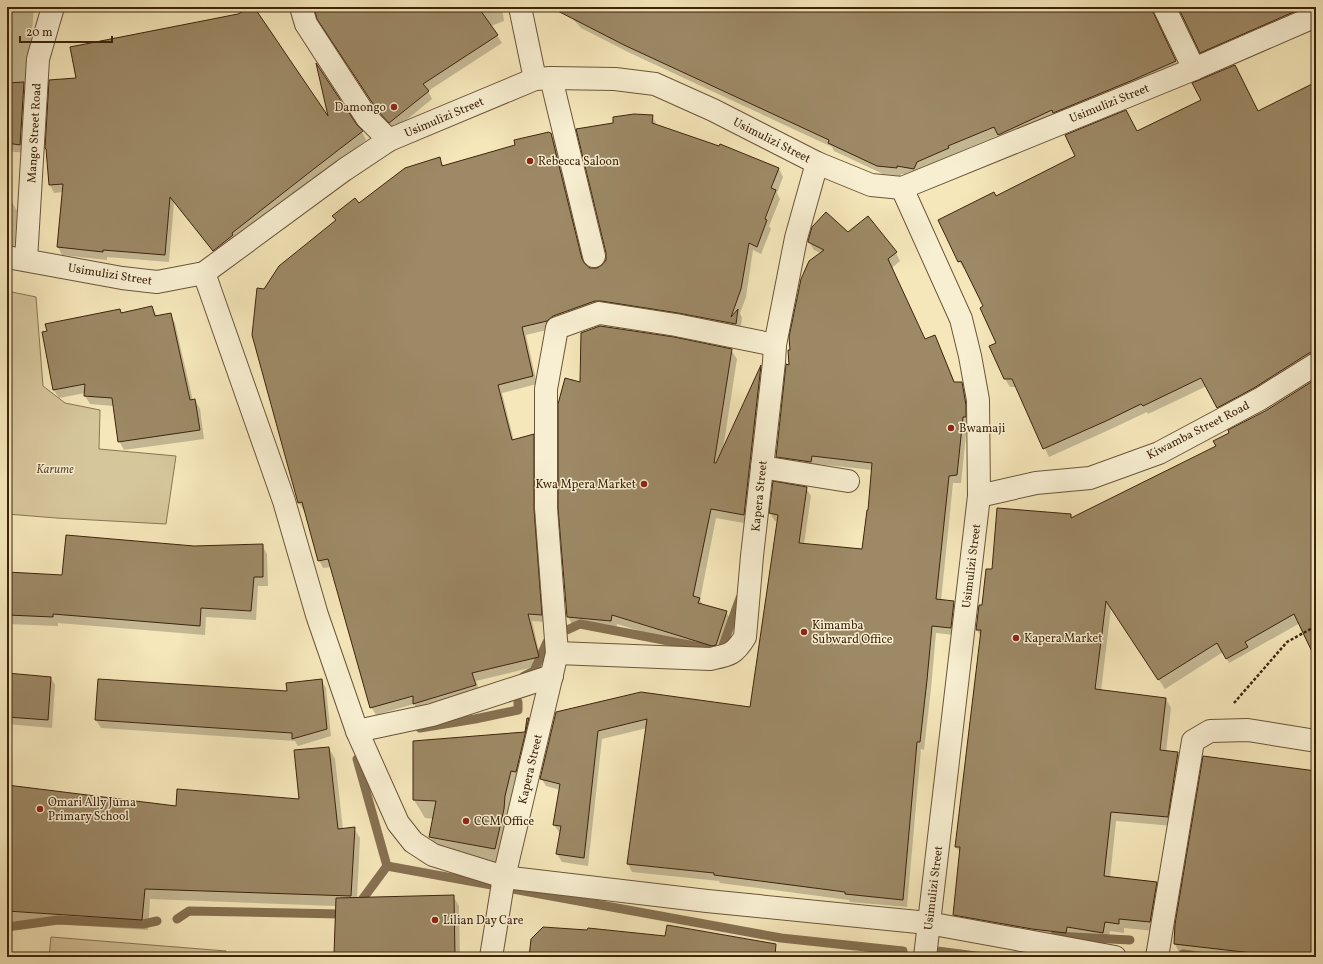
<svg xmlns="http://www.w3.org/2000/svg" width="1323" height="964" font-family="Vollkorn,serif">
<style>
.green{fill:#d6c69c;stroke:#8a7554}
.shadow{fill:#0003;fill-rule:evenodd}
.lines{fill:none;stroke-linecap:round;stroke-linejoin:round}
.stream{stroke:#867151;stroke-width:9}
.building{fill:#9d8966;stroke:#3d240c}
.minor-casing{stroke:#6b5538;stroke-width:24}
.path{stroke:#3d240c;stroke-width:2.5;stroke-dasharray:3 2;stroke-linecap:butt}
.minor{stroke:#f8efd2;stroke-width:22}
.poi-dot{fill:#8f2418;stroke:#f8efd2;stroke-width:1.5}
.labels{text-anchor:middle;stroke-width:3;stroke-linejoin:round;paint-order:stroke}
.street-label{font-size:12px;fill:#3d240c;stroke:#f8efd2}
.poi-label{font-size:12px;fill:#3d240c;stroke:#f8efd2;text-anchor:start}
.park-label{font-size:12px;font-style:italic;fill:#634c30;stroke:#f8efd2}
</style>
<rect width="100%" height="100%" fill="#f5e7ba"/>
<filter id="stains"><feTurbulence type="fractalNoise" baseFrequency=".005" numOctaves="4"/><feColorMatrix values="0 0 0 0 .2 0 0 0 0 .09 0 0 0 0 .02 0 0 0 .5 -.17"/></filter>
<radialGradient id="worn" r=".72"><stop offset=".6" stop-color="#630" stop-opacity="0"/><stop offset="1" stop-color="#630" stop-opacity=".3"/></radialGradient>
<!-- green -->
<g class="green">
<polygon points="7,291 36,297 43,386 65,403 100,410 99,449 176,456 166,524 56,518 7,514"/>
<polygon points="51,937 226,951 225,957 49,957"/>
</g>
<!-- shadow -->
<g class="shadow">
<polygon points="7,7 34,7 27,89 25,153 7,151"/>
<polygon points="252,7 330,121 356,125 362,132 366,140 218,258 174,202 169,262 107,257 107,260 62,255 58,247 63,192 54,193 50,185 48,151 77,79 238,15"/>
<polygon points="315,7 502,7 504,21 491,26 502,43 428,91 432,99 394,130 382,118 323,27"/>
<polygon points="562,7 1160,7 1156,15 1157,22 1180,69 1004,143 999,135 952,155 953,157 919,177 901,174 901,176 883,174 834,151 832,147 630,53 581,28"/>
<polygon points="1179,7 1316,7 1206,61"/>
<polygon points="1316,83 1316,361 1222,416 1207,386 1148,414 1147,412 1111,429 1049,457 1017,387 1010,387 1005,379 997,344 985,307 966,269 964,269 959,261 996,197 1137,132 1258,112"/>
<path d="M652,116l5,9 63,22v-1l59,23 4,8 -6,16 3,6 -11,27 2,3 -10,25 -8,-4 -7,47 -6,16 2,5 -2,14 -134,-24 -55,21 -25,6 11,49 -35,9 12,48 19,-6 5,8 7,179 -13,-1 10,44 -66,16 4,12 -62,18 -4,-7 -38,11 -5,-8 -39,-140 -9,1 -4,-8 -14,-50 -1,1 -5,-8 -34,-213 71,-69 -3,-5 26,-12 80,-45 5,7 72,-20 35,-12 4,8 30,124 6,3h6l7,-4 3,-6zM775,189v5l-11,30 -2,-1z"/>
<polygon points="7,202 12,202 17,211 14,253 7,253"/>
<polygon points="868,217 896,253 900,261 892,268 925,340 935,336 939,344 955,383 961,383 966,391 970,414 970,424 967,425 961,483 953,483 941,601 953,602 958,610 955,635 936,633 931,689 924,750 921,749 907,907 850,902 849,900 720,883 719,881 632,872 628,864 647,728 602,739 588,866 562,862 557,854 561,833 559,832 554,825 560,790 546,786 541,778 557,712 751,708 778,521 775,521 770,513 806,488 811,496 804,544 863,550 869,512 873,470 816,464 815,470 781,464 777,456 791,351 821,253 814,250 809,242 848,233"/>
<polygon points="152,307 157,316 170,314 175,323 193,401 195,400 200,409 204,439 124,450 119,441 114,406 90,404 85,396 85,393 59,398 54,390 120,310 122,313"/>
<polygon points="731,350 737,359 723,449 761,367 766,375 749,524 716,518 700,600 703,605 726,612 732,622 721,654 718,655 617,624 616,630 573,626 568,617 581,383"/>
<polygon points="1316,402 1316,614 1229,663 1223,652 1165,689 1111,608 1101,691 1166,699 1171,708 1166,752 1178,753 1183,763 1173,826 1116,821 1110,878 1156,883 1162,893 1155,931 1124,928 1124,933 1110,931 1108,942 1072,936 1071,942 959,924 954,915 961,854 956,847 981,637 977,630 993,570 1070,515 1072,519"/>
<polygon points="262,545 267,554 268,586 258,586 256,620 206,617 205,635 58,623 58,626 7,624 7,573 63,576"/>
<polygon points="7,674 51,678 55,685 52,728 7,724"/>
<polygon points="321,680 326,688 331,736 298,746 295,741 101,728 96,720 288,693"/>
<polygon points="528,719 539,737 506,867 441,855 430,837 434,819 425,818 414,800 525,732"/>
<polygon points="329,748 335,759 343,829 354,828 360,838 357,899 453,896 459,906 460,957 337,957 335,953 336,906 150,899 148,930 7,921 7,786 177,807 300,800"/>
<polygon points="1316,771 1316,957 1221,957 1179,952 1175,944 1177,924"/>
<polygon points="767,950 822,957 530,957"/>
</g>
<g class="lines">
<!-- stream -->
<g class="stream">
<polyline points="567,630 580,624 721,651 740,598"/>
<polyline points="524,676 534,671 547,642"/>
<polyline points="420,728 475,719 518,710 518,702"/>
<polyline points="387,866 781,938 903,951 903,957"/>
<polyline points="177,919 189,911 341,914 356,908 387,866 357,759"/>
<polyline points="7,927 58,920 143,924 157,921"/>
<polyline points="1054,936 1130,940"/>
<polyline points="937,951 984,957"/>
<polyline points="1183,954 1204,957"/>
</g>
</g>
<!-- building -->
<g class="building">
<polygon points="250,7 254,7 328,116 316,63 357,125 363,131 315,168 232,233 233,235 213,251 170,197 165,255 103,250 103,252 57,247 63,184 49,185 46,149 45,148 49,80 76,78 70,47 238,14"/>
<polygon points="314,7 478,7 498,35 423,84 429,91 389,123 377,110 317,19"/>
<polygon points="550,7 1152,7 1153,12 1176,61 1133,80 1053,113 1052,110 998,135 994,127 948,146 949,148 917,162 914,169 897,166 897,168 877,166 828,143 829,140 624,45"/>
<polygon points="1178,7 1305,7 1200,53"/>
<polygon points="1235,65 1258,111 1316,82 1316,352 1309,353 1254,388 1217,408 1201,378 1143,406 1141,404 1106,421 1043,449 1012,379 1004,379 989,346 996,343 980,308 983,306 961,261 958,262 938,220 994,192 996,196 1075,156 1065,135 1126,110 1137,131 1201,100 1192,83"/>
<polygon points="24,82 20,145 7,143 7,83"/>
<polygon points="634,114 653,115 652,123 719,146 720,144 779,168 771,188 776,190 765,219 767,220 757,247 749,243 741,289 731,317 738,309 736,324 678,313 601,301 595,301 553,316 547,321 522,327 533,376 498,385 512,440 534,434 534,509 542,615 528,614 539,657 472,673 476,685 413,704 413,696 370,708 328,559 318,561 302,502 298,503 252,335 257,288 264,289 279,266 336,220 332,216 355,198 359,203 405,168 440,157 442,166 515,145 514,140 549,132 550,133 551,133 582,259 585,264 590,268 597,268 602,265 606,260 606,253 576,129 613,123 613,117"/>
<polygon points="826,212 848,232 868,216 897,252 888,259 925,339 935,335 954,382 962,382 966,405 966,417 963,417 957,475 949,476 936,599 954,601 951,628 932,626 927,680 920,742 917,742 903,900 845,894 845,892 714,875 714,873 627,864 647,719 598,731 584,858 556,854 561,826 553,825 560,784 540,779 556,712 641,692 750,707 778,515 769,513 773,481 807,487 799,543 862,549 867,510 868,510 872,463 812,456 811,462 776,457 786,364 789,365 788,350 790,350 789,337 801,279 809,261 824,250 808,242 808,241 812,227"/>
<polygon points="152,306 155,316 171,313 190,400 195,399 200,430 118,442 112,398 84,396 85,384 53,390 42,332 47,331 45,324 120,309 121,313"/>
<polygon points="600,326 674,337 732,349 714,463 716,463 761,365 744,515 711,509 693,596 700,598 698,603 727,611 716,645 712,646 612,615 611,621 567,617 558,508 558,404 565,378 580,382 581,333"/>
<polygon points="1316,379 1316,660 1294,614 1245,642 1248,647 1226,659 1217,643 1158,680 1106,601 1095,689 1166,698 1160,750 1178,752 1168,817 1111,812 1104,876 1157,882 1150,922 1119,919 1119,924 1105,922 1103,933 1067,927 1066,933 1032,929 953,915 960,847 955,847 981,630 976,630 979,605 982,605 986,569 992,569 997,508 1071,514 1071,518 1216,446 1213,441 1229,433 1228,430 1267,410"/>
<polygon points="66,535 194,546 263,544 263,577 254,577 251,611 201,608 200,626 53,614 53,617 7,615 7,572 62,575"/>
<polygon points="7,673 51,677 48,720 7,717"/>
<polygon points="98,679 287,691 286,683 322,679 327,729 292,739 292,733 95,720"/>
<polygon points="527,718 529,718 516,772 511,771 505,796 504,809 495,849 429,837 436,801 413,800 413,741 525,732"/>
<polygon points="329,747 338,829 355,827 351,896 145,889 142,920 7,911 7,785 176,806 177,789 299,799 294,750"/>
<polygon points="1203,756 1316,771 1316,957 1261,957 1261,954 1174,944 1175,924"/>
<polygon points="454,895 455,957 367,957 367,955 334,954 336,898"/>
<polygon points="667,925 776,944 775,957 529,957 531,939 543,927 587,930 588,928 665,936"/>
</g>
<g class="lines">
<!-- minor casing -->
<g class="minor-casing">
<g id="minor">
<polyline points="301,7 306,24 367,118 389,140"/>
<polyline points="520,7 535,79"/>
<polyline points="1164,7 1194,69"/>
<polyline points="551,78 594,256"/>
<polyline points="902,188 961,319 970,356 978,400 979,496 925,957"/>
<polyline points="7,257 122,278 157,282 204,273 344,170 389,140 535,79 551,78 615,79 655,84 713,110 817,163 871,185 902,188 1194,69 1316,16"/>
<polyline points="26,260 38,59 53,7"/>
<polyline points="204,273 284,501 317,615 357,731 398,823 413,842 433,855 504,877 707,901 928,923 1115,957"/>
<polyline points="762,467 848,481"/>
<polyline points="979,496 1036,483 1090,478 1159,453 1260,399 1316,364"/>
<path d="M557,653l153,6c19,-4 24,-4 35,-22l7,-81 22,-194 1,-17 21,-107 21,-75"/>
<polyline points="357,731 432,715 552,676"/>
<polyline points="491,957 504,877 557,653 546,508 546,389 557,328 599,313 676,325 775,345"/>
<polyline points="1157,957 1193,741 1210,731 1248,730 1316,741"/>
</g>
</g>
<!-- path -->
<polyline class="path" points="1234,703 1287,642 1316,626"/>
<!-- minor -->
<use href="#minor" class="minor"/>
</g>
<!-- markers -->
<g class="poi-dot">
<circle cx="394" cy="107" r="4"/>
<circle cx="530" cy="161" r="4"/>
<circle cx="951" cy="428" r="4"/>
<circle cx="644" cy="484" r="4"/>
<circle cx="804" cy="632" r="4"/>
<circle cx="1016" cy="638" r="4"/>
<circle cx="40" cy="809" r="4"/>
<circle cx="466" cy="821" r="4"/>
<circle cx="435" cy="920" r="4"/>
</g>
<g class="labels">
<!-- street labels -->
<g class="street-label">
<text transform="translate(1109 103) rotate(-22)" y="4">Usimulizi Street</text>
<text transform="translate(444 117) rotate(-23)" y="4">Usimulizi Street</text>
<text transform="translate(34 133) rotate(-87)" y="4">Mango Street Road</text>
<text transform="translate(772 140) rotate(27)" y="4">Usimulizi Street</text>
<text transform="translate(110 274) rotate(9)" y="4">Usimulizi Street</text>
<text transform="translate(1198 430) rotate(-27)" y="4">Kiwamba Street Road</text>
<text transform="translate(759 496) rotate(-84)" y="4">Kapera Street</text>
<text transform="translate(971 566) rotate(-83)" y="4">Usimulizi Street</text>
<text transform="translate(530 769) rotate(-77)" y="4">Kapera Street</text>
<text transform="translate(933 888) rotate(-83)" y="4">Usimulizi Street</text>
</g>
<!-- poi labels -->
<g class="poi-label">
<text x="386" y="111" text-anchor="end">Damongo</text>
<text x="538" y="165">Rebecca Saloon</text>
<text x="959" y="432">Bwamaji</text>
<text x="636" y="488" text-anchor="end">Kwa Mpera Market</text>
<text x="812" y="629">Kimamba<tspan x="812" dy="14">Subward Office</tspan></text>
<text x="1024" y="642">Kapera Market</text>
<text x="48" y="806">Omari Ally Juma<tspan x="48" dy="14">Primary School</tspan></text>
<text x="474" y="825">CCM Office</text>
<text x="443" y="924">Lilian Day Care</text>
</g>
<!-- park labels -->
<g class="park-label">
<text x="55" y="473">Karume</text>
</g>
</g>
<!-- margin -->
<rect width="1323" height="964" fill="none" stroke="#f5e7ba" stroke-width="24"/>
<rect x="8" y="8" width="1307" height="948" fill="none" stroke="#3d240c" stroke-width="2"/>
<rect x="12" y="12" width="1299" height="940" fill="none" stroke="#3d240c"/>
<!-- scale -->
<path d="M20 36v6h92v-6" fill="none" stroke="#3d240c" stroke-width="2"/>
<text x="26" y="36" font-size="12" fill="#3d240c" stroke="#f8efd2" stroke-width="3" paint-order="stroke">20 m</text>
<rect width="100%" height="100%" filter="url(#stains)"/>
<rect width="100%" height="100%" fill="url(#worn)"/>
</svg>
